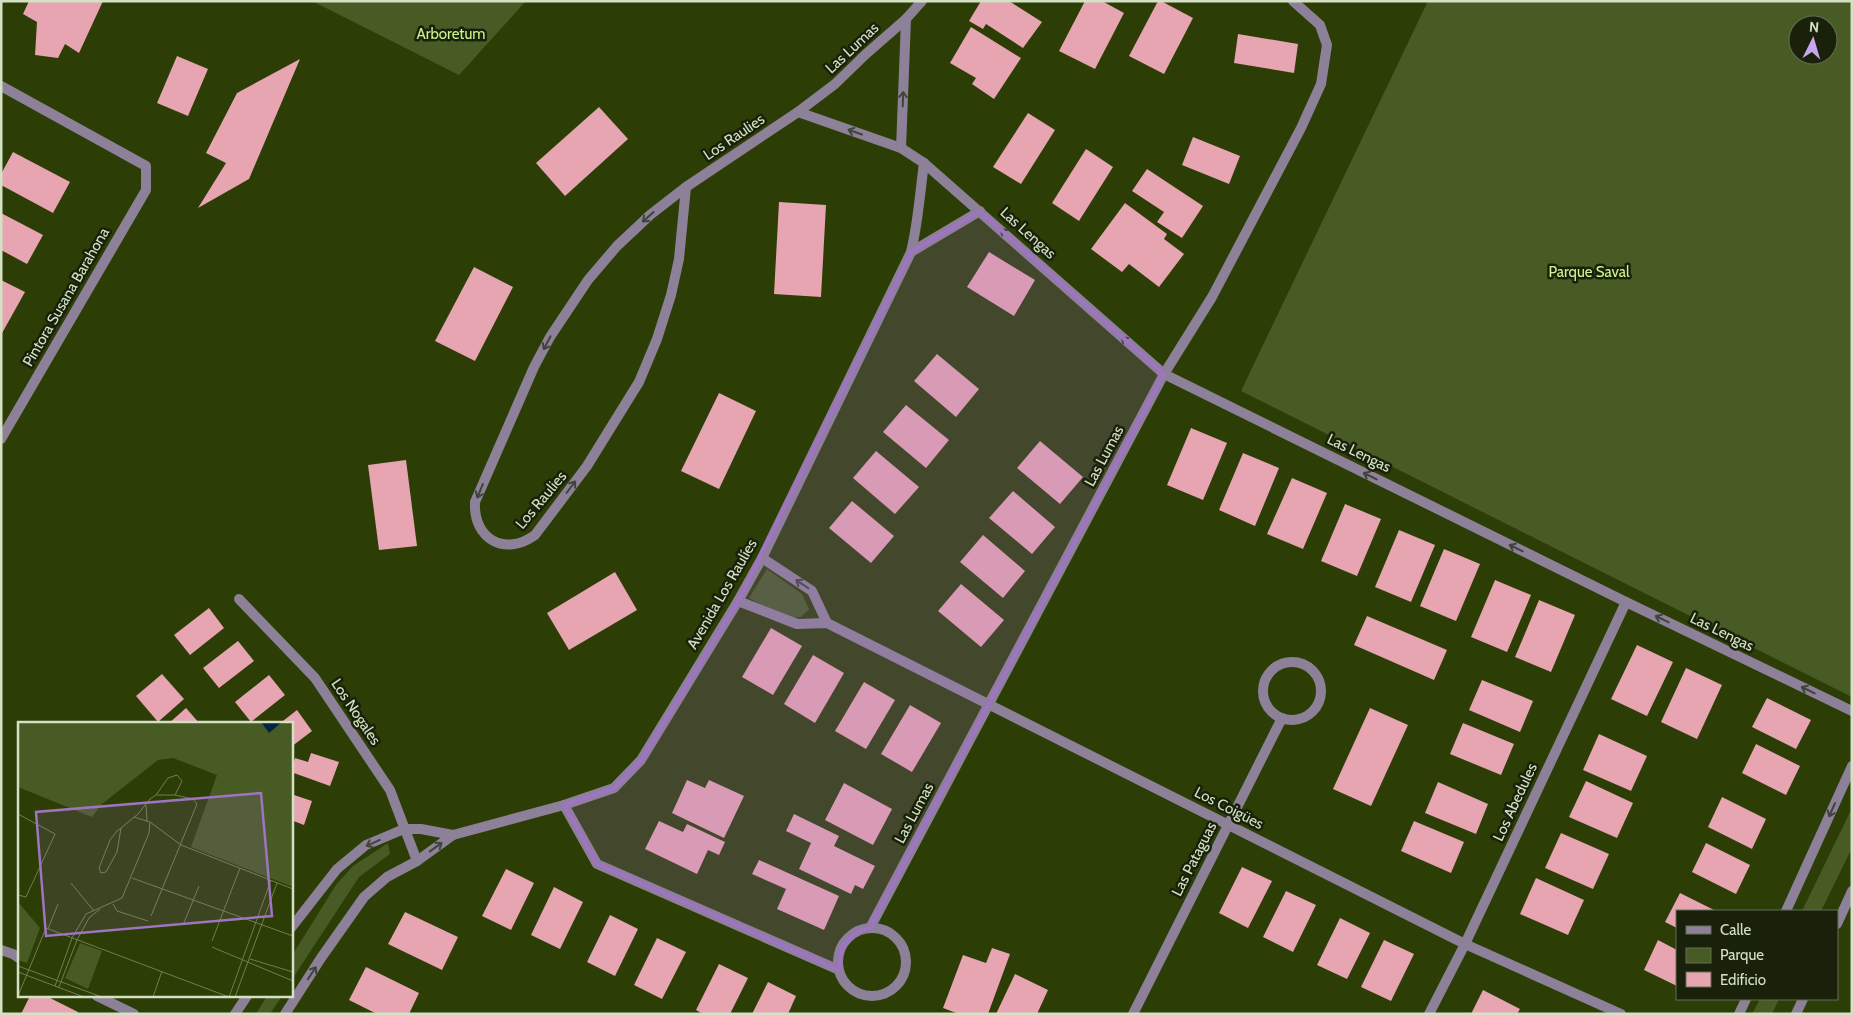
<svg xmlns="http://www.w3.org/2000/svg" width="1853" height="1015" font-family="Cabin,sans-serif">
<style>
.green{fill:#485b25;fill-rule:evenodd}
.building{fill:#e7a4b1}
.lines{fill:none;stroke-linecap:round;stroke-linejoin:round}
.street{stroke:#8c8198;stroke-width:10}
.oneway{stroke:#41433c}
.marked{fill:#9f74c1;fill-opacity:0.2;stroke:#9f74c1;stroke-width:4;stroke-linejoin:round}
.labels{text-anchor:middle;stroke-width:5;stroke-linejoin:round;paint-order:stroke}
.park-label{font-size:15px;fill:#cdf58c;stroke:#19210b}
.street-label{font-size:15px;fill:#d5e1c4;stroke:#19210b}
.inset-road{fill:none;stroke:#707f51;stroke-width:1}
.view{fill:#9f74c1;fill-opacity:0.15;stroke:#9f74c1;stroke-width:2.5}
.inset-edge{fill:none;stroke:#d5e1c4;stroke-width:2.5}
</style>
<rect width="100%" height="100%" fill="#2c3d05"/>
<!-- green -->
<g class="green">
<polygon points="312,1 526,1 459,75"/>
<path d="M1428,1h424v696l-611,-306zM1798,25h30v30h-30z"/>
<polygon points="767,569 802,594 809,609 801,617 785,619 749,598"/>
<polygon points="1852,808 1852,848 1821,911 1802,911"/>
<polygon points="388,843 390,854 359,877 291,981 291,957 336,885 353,866"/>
<polygon points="267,996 282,996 270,1014 256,1014"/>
<polygon points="1760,999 1779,999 1772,1014 1752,1014"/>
</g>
<!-- building -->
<g class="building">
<polygon points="29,1 103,1 79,53 65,44 58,58 35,55 37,22 23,14"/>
<polygon points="981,1 1009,1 1042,22 1023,48 986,24 983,29 969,21"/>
<polygon points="1085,1 1102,1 1124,13 1095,69 1059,51"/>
<polygon points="1158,1 1161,1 1193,18 1164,74 1129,56"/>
<polygon points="971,27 1021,58 994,99 972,84 976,78 950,63"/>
<polygon points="1238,34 1298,44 1294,73 1234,63"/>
<polygon points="177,56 208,69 188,116 157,103"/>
<polygon points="300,59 249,179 198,208 226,163 206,153 237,93"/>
<polygon points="599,107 628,139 565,196 536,163"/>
<polygon points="1028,113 1055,130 1021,184 993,167"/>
<polygon points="1193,137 1240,156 1229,184 1182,165"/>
<polygon points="1086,149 1113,167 1079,221 1052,203"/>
<polygon points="13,152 70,182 53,213 1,185 1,174"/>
<polygon points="1147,169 1203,206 1182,238 1157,222 1164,212 1132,191"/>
<polygon points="779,202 826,205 821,297 774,294"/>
<polygon points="1125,203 1167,234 1164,239 1184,254 1159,287 1129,264 1122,272 1091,249"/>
<polygon points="1,213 43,235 27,264 1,250"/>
<polygon points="989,252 1035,280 1014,316 967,287"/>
<polygon points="474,267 513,287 475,361 435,341"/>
<polygon points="1,280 25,292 1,335"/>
<polygon points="937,354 979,389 956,417 914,381"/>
<polygon points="719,393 756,411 719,489 681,471"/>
<polygon points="906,405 949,440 926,468 883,432"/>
<polygon points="1191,428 1227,443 1203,500 1167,485"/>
<polygon points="1040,441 1083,477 1060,504 1017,468"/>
<polygon points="876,451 919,487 895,514 853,478"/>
<polygon points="1243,453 1279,468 1255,526 1219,510"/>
<polygon points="406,460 417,546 379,550 368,465"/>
<polygon points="1292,478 1327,493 1303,549 1267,534"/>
<polygon points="1013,491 1055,527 1032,554 989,518"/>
<polygon points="852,501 894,536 871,563 829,528"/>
<polygon points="1345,504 1381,519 1357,576 1321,561"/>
<polygon points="1399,530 1435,545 1411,602 1375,587"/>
<polygon points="983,535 1025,571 1003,598 960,562"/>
<polygon points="1444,549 1480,564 1456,621 1420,606"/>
<polygon points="615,572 637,610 569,650 547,613"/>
<polygon points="1495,580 1531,595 1507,652 1471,637"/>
<polygon points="961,584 1004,620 981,647 938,611"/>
<polygon points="1539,600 1575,615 1551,672 1515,657"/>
<polygon points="209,608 224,628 190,655 174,635"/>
<polygon points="1367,616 1447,650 1434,680 1354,645"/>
<polygon points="771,628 802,646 773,695 742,677"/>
<polygon points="238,641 254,661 219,688 203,668"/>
<polygon points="1637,645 1673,662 1647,716 1611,699"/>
<polygon points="813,655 844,673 815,723 784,704"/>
<polygon points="1686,668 1722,685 1697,739 1661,722"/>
<polygon points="162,674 184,699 158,722 136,696"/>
<polygon points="269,675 285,695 251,722 235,702"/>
<polygon points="1482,680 1533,701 1520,732 1469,710"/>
<polygon points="864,682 895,700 866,749 835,731"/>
<polygon points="1767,698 1811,720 1796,749 1752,727"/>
<polygon points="910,705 941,723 912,772 881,754"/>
<polygon points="186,708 200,724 168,724"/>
<polygon points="1370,708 1408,725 1371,806 1333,789"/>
<polygon points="297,710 312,731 291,747 291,724 279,724"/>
<polygon points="1463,723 1514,744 1501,775 1450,754"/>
<polygon points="1599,734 1647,756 1631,791 1583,770"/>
<polygon points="1756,744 1800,766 1786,795 1742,773"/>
<polygon points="311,753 339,762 330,786 291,772 295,758 308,762"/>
<polygon points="687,780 705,788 709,780 744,796 724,838 672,813"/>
<polygon points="1586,781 1633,803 1617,838 1569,817"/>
<polygon points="1438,782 1488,804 1476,834 1425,813"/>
<polygon points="844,783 892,809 873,845 825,820"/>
<polygon points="291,794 312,801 304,825 291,820"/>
<polygon points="1722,797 1766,819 1752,849 1708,827"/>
<polygon points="794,814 839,836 834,846 875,866 863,889 855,885 851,894 799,869 811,843 786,831"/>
<polygon points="659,821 683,832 687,824 725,842 719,855 708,850 697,874 645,849"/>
<polygon points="1414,821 1464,842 1451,873 1401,851"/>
<polygon points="1561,833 1609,854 1593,889 1545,868"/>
<polygon points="1706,843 1750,865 1736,894 1692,872"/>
<polygon points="759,860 839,896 824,930 777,909 786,889 752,874"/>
<polygon points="1242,867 1272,881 1248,928 1219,913"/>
<polygon points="506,869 534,883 511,930 482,916"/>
<polygon points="1536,878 1584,900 1568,935 1520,914"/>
<polygon points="554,887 583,902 560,949 531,935"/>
<polygon points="1286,891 1316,905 1293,952 1263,937"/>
<polygon points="1680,893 1716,911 1677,911 1677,928 1665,922"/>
<polygon points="405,912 458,937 442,970 388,944"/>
<polygon points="610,915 638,929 615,976 587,962"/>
<polygon points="1340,918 1370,933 1347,979 1317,965"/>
<polygon points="657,938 686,952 662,999 634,985"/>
<polygon points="1384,940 1414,954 1391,1001 1361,987"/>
<polygon points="1658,940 1677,950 1677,986 1644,970"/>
<polygon points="992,948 1010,954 988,1014 959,1014 943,1008 963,955 986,963"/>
<polygon points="719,964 748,978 730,1014 703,1014 696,1010"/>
<polygon points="366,967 419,993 409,1014 377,1014 349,1000"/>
<polygon points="1015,974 1048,990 1037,1014 996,1014"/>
<polygon points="768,982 796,996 788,1014 752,1014"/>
<polygon points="1483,990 1520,1009 1517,1014 1471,1014"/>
<polygon points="30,996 46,996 78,1012 77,1014 21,1014"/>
</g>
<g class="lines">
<!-- street -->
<g class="street">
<polyline points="1,86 146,166 146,190 1,439"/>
<polyline points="798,112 901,148 924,163 1164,374 1626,602 1852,711"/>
<polyline points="901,148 906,19"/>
<path d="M686,187l-7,72 -8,36 -14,44 -18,43 -52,84 -52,69c-30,22 -62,4 -60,-33l59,-135 16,-30 38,-57 29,-34 33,-31 36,-28 112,-75 37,-28 31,-30 40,-35 16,-18"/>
<polyline points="911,252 980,211"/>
<polyline points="762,558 812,591 827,623"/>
<polyline points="239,599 315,678 390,790 417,861"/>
<polyline points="738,601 797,624 827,623 1465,944 1621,1014"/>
<circle cx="1292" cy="691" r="29"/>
<polyline points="564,805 597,864 839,970"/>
<polyline points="1786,911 1852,766"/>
<polyline points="1837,924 1852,891"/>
<circle cx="872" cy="962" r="34"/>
<polyline points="291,928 337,869 366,845 404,829 421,829 453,835"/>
<polyline points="870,928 1164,374 1212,297 1301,128 1321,84 1327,45 1320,25 1293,1"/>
<polyline points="1,950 13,954 19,958"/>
<polyline points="97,996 134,1014"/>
<polyline points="235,1014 247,996"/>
<path d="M285,1014l36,-56 43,-61 23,-20 30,-16 36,-26 111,-30 50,-17 27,-28 97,-159 24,-43 149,-306c7,-29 9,-59 13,-89"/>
<polyline points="1133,1014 1282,718"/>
<polyline points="1429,1014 1465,944 1626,602"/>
<polyline points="1739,1014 1746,999"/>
<polyline points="1796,1014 1803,999"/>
</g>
</g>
<!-- one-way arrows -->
<defs><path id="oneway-shaft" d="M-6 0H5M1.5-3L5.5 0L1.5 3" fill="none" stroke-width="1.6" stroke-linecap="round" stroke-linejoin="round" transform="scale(1.25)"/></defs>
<g class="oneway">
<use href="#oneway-shaft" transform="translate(903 99) rotate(-88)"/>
<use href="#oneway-shaft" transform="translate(855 132) rotate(-161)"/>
<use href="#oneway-shaft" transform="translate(648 217) rotate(138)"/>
<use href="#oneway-shaft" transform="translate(1006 234) rotate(-138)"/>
<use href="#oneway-shaft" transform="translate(1127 342) rotate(-138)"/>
<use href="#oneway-shaft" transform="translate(547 343) rotate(118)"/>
<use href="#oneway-shaft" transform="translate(1370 476) rotate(-154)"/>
<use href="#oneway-shaft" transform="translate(571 487) rotate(-53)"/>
<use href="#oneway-shaft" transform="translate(480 491) rotate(112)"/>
<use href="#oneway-shaft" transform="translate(1516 548) rotate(-154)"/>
<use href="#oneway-shaft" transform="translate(802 584) rotate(-147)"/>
<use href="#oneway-shaft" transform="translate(1662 619) rotate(-154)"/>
<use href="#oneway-shaft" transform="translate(1808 690) rotate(-154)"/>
<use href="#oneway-shaft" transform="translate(1832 810) rotate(114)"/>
<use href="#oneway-shaft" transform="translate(373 843) rotate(156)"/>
<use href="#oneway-shaft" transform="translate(436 847) rotate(-36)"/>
<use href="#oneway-shaft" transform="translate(312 973) rotate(-57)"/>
</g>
<!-- marked area -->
<path class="marked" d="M980,211l184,163 -294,554 -12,3 -16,16 -3,23 -242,-106 -33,-59 50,-17 27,-28 97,-159 173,-349z"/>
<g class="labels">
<!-- park labels -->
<g class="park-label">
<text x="451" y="39">Arboretum</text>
<text x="1589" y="277">Parque Saval</text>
</g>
<!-- street labels -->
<g class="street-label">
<text transform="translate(852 48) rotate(-43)" y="5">Las Lumas</text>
<text transform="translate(734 137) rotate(-34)" y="5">Los Raulies</text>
<text transform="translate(1028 233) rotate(42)" y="5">Las Lengas</text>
<text transform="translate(66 297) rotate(-60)" y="5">Pintora Susana Barahona</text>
<text transform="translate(1359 453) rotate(26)" y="5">Las Lengas</text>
<text transform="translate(1104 456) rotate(-62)" y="5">Las Lumas</text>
<text transform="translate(541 500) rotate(-50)" y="5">Los Raulies</text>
<text transform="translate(722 594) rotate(-60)" y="5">Avenida Los Raulíes</text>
<text transform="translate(1722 632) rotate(26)" y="5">Las Lengas</text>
<text transform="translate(356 712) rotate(56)" y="5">Los Nogales</text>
<text transform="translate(1515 802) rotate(-65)" y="5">Los Abedules</text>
<text transform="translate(1229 808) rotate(27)" y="5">Los Coigües</text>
<text transform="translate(914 813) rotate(-62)" y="5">Las Lumas</text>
<text transform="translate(1194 859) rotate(-63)" y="5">Las Pataguas</text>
</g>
</g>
<!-- overview -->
<g transform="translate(18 722)">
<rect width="275" height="275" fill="#2c3d05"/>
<path d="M0,0h275v165l-102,-40 26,-72 -44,-17 -15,2 -56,44 -10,13 -74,-30zM0,180l22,26 -13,35 -9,-3zM62,221l22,8 -14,38 -23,-11z" fill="#485b25"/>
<path d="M243,0h21l-13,11z" fill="#022641"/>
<path class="inset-road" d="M138,73l12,-17 9,-3 5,6 -7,14M128,83l1,16M0,92l37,20 -29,63 -8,-2M116,95l16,5 31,23 112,44M103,106l-4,24 -11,20 -5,1 -2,-5 11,-28 7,-9 4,-3 17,-14 12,-15 6,-4h19l18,4 4,5 -46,112M114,156l161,58M53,161l23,28M95,182l4,7 31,10M165,203l16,-39M30,207l10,-25M194,219l28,-73M194,225l81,34M232,237l43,13M0,244l84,31M0,250l66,25M37,264l17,-48 14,-24 36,-16 27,-65 1,-11M41,265l18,-47 12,-22 11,-9M0,274l28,-68 183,69M135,275l9,-26M211,275l42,-117M217,275l42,-114"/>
<path class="view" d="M243,71l11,123 -226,20 -10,-124z"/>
<rect width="275" height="275" class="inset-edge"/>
</g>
<!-- border -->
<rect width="1853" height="1015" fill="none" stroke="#d5e1c4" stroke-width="5"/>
<!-- legend -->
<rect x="1676" y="910" width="162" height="90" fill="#19210b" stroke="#646e55"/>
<rect x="1686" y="926" width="25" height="8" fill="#8c8198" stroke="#646e55"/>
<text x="1720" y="935" font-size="15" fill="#d5e1c4">Calle</text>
<rect x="1686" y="948" width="25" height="15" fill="#485b25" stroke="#646e55"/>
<text x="1720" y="960" font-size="15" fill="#d5e1c4">Parque</text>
<rect x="1686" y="972" width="25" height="15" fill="#e7a4b1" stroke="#646e55"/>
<text x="1720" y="985" font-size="15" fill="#d5e1c4">Edificio</text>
<!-- north arrow -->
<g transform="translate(1813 40) rotate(5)"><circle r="24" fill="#19210b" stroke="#646e55"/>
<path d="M0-4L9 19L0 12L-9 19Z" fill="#c9a5ee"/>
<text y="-8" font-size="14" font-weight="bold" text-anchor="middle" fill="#d5e1c4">N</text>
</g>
</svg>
